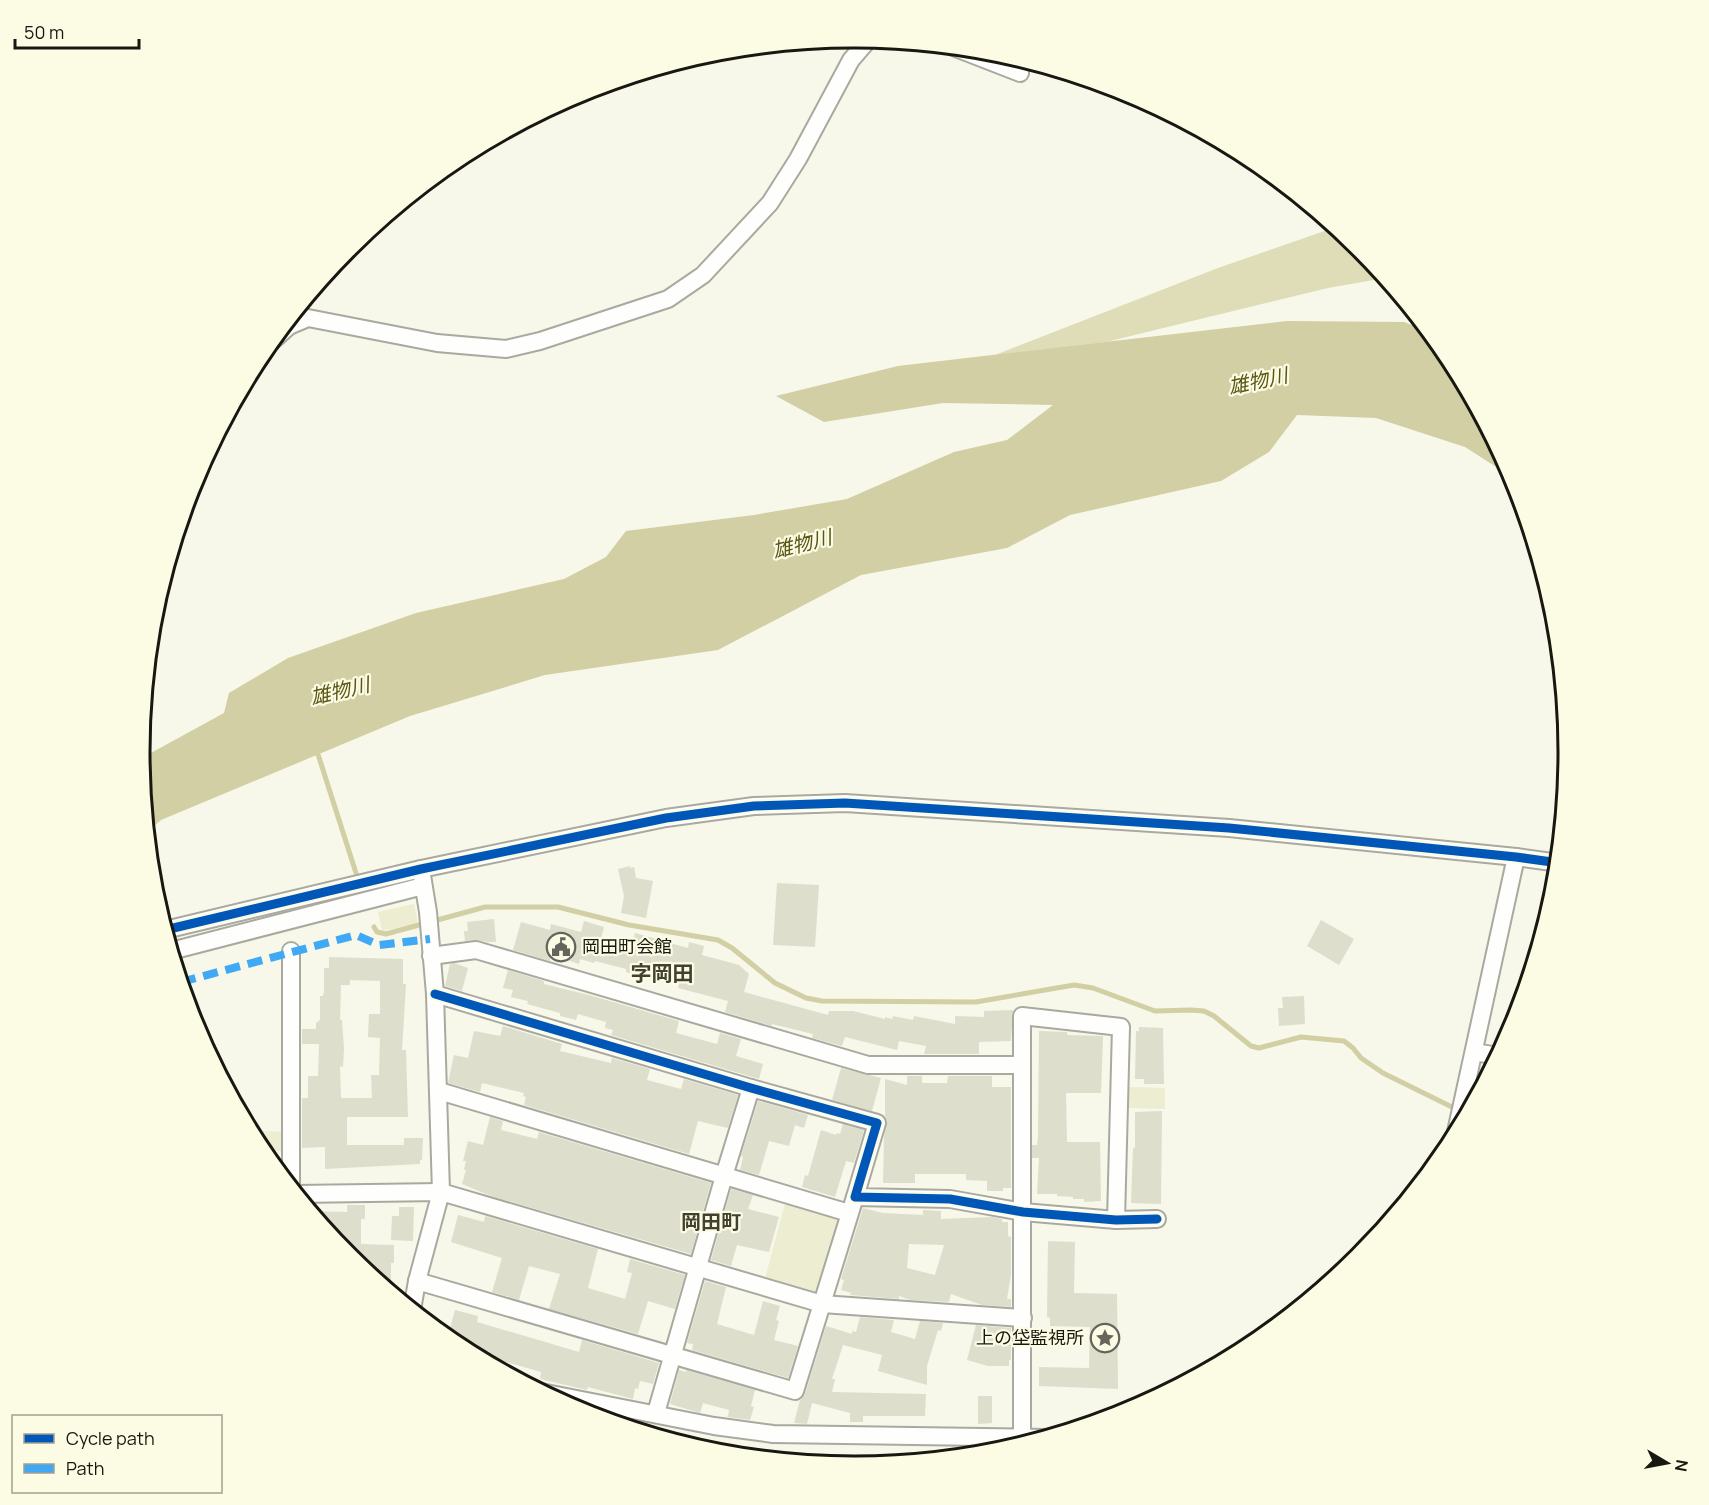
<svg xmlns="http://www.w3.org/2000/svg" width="1709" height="1505" font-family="Manrope,'Noto Sans JP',sans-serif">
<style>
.green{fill:#ededd1}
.forest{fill:#deddb7}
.water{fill:#d1cfa3}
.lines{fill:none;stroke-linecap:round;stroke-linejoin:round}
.stream{stroke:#d1cfa3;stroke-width:5}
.building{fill:#dedecd;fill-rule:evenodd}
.street-casing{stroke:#a9a99f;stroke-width:20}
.street{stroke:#fefefc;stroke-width:16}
.quiet{stroke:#3fa9f5;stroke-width:8;stroke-dasharray:15 8;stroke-linecap:butt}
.cycleway-casing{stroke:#fcfce5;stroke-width:13}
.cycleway{stroke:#0057b8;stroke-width:9}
.labels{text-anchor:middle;stroke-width:4.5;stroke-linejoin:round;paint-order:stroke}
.poi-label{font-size:18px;fill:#181710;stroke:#fcfce5;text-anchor:start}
.water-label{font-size:20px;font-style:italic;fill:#5a5614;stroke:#fcfce5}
.neighbourhood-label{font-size:20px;font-weight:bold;fill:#42412f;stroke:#fcfce5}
.quarter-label{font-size:21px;font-weight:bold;fill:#42412f;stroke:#fcfce5}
.rim{fill:none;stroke:#181710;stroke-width:3}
</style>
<rect width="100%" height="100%" fill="#f7f7ea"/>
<!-- green -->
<g class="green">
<polygon points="414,904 418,924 382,931 378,912"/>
<polygon points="1129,1087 1165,1088 1165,1109 1128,1108"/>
<polygon points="249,1130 282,1132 281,1151 260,1150"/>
<polygon points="787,1196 849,1213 822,1304 763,1286"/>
</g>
<!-- forest -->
<polygon class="forest" points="1336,227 1360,247 1385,278 1328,288 1106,342 995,355 1218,268"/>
<!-- water -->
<polygon class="water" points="1287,321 1404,322 1430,332 1449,356 1515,479 1465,447 1376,418 1297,415 1269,452 1221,481 1070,515 1007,548 861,575 718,650 545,675 410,716 161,820 147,832 140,759 224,713 229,693 288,658 416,613 564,579 606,557 626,531 754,515 847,499 954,452 1007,440 1053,405 943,403 824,422 776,396 898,366"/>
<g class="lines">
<!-- stream -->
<g class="stream">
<polyline points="316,748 356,873"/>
<polyline points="374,927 377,932 386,934 485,907 558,907 629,925 718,940 732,948 775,983 806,998 822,1001 976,1002 1074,985 1093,988 1155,1011 1191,1010 1204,1011 1214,1016 1251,1046 1259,1048 1301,1037 1344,1041 1353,1048 1361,1058 1383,1073 1458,1110"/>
</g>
</g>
<!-- building -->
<g class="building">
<polygon points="630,866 630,868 634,867 636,878 653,881 646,918 621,913 624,896 618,869"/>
<polygon points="777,883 819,885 815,947 773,945"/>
<polygon points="494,919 496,942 488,942 475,940 465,941 464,931 468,931 467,922"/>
<polygon points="1321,920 1354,939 1339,965 1307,946"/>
<polygon points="584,921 604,927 601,938 632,945 635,933 688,948 689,942 704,946 702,955 739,965 749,974 744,992 828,1015 829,1011 853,1011 885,1019 885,1017 892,1019 893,1016 913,1020 914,1016 955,1024 955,1016 984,1017 984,1011 1013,1010 1011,1041 979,1042 979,1054 924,1054 926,1046 899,1041 897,1050 845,1037 842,1046 812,1038 813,1034 772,1024 772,1026 725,1012 728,1001 678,988 680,979 646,971 644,978 626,972 626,969 595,961 594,963 580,959 579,964 551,955 550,961 513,950 521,922 550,930 551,924 581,932"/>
<path d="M329,957l74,2v25h3l-4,66h4l2,67h-61v28h57v-7h19l-1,22h-2v4l-95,5v-22l-23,1v-50h6v-22h10l1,-32h-17v-15h14v-6l4,-3v-24h3l1,-4v-24h5zM350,980l30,1v33h-11l-1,23 12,1 -1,37h-8l1,23h-31l-1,-32 3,1 1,-18 -2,-29h-2l1,-35h9z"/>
<polygon points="454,963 468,968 462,991 445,986 450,964"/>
<polygon points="508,970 544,981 544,984 589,995 679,1021 676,1033 717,1044 720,1033 741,1039 736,1056 763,1064 759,1079 611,1035 613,1030 605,1028 606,1022 578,1014 576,1020 560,1016 560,1013 527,1004 528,1001 511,997 513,990 503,988"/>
<polygon points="1304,996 1305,1024 1279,1026 1278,1008 1283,1008 1282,997"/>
<polygon points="503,1026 562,1044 560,1051 611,1063 612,1058 650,1069 647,1080 681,1089 684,1079 738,1095 728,1128 698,1121 689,1154 524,1105 526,1097 523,1096 524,1093 482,1083 480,1092 448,1083 454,1055 468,1058 474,1031 500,1036"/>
<polygon points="1139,1027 1163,1028 1164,1084 1144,1084 1144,1079 1135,1079 1136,1031 1139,1031"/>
<polygon points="1039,1031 1067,1032 1067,1035 1103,1036 1101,1093 1066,1093 1067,1142 1100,1142 1101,1201 1084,1202 1084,1199 1073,1199 1073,1197 1057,1196 1057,1194 1037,1194 1039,1158 1032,1158 1032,1145 1037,1145 1038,1138"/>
<polygon points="841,1068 881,1078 872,1111 832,1100"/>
<polygon points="907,1076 922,1076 922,1083 947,1083 948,1076 992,1076 992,1087 1011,1087 1011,1188 1003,1188 1003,1191 987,1191 987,1181 966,1180 966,1174 915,1174 915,1183 883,1183 884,1136 887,1121 885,1116 885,1079 907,1085"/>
<polygon points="758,1101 808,1115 804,1128 795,1125 789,1146 769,1141 759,1175 740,1170 743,1157 741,1156"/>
<polygon points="1162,1111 1161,1204 1131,1203 1133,1148 1135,1148 1135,1112"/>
<polygon points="490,1117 503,1121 501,1130 537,1139 539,1132 711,1183 691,1254 491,1196 462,1184 466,1170 464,1170 466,1161 463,1161 468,1141 483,1145"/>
<polygon points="843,1124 864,1130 854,1163 846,1161 835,1197 802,1187 805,1175 808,1176 821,1130 836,1135 837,1133 840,1134"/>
<polygon points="731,1189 753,1195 748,1209 779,1217 769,1252 737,1245 731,1266 711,1260"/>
<polygon points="347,1205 365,1205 365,1219 361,1219 361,1244 394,1245 394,1263 391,1263 391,1293 349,1258 310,1211 347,1212"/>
<polygon points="399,1207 414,1207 413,1241 391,1240 392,1216 399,1216"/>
<path d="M863,1208l20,5 40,2v-5l18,1v8l52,-2 9,2v3h6v14l3,1v38l-4,24h4v8l-29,-2 -31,-11 -2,8 -39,-2 -11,-4v3l-49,-4 1,-2 -10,-3 3,-10 -3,-1zM909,1244l35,1 -9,30 -28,-7z"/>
<polygon points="458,1215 484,1222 485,1216 598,1249 588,1288 625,1299 632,1273 627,1272 630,1259 685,1275 675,1309 648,1301 638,1334 549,1309 560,1274 529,1266 519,1300 492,1292 502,1258 451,1242"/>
<polygon points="1048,1241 1075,1242 1074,1293 1117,1294 1118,1389 1039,1386 1039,1367 1089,1368 1090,1327 1050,1326 1050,1318 1047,1317"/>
<polygon points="705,1281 726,1287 717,1324 754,1335 763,1301 780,1306 776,1320 779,1321 774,1340 798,1346 788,1378 692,1350 693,1344 687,1343"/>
<polygon points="455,1310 478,1316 477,1322 579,1352 582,1340 659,1363 653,1384 640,1381 638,1389 635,1388 633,1399 588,1387 587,1390 540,1379 541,1372 499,1360 496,1368 457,1347 447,1339"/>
<polygon points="860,1317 894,1320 891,1332 915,1339 920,1321 943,1323 941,1331 938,1330 927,1366 927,1385 878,1371 882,1355 843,1345 832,1379 835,1379 832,1392 926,1394 925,1416 863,1416 863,1422 850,1422 850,1413 812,1403 807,1424 794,1423 800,1400 805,1394 826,1326 852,1334 852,1331 856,1332"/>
<polygon points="976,1325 1011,1328 1011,1360 1009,1360 1009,1366 988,1366 967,1360"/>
<polygon points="679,1370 686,1372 686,1370 755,1390 751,1406 754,1407 750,1420 728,1417 729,1410 703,1403 700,1413 670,1404"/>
<polygon points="978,1396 992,1396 992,1423 978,1424"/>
</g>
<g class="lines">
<!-- street casing -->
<g class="street-casing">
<g id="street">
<polyline points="953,47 1020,73"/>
<polyline points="269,344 289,326 308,318 437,343 506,349 540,341 668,299 703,275 770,203 798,159 851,60 869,39"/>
<polyline points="165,930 421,869 666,818 754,806 845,803 1229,828 1516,857 1559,863"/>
<polyline points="171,951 423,886"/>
<polyline points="431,956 476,950 868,1065 1022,1065"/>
<polyline points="435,994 751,1088 877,1123 855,1197 950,1199 1023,1212 1116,1220 1157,1219"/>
<polyline points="1474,1052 1499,1056"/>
<polyline points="439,1091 849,1213"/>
<polyline points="1454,1141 1516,857"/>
<polyline points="291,1187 291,951"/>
<polyline points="296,1194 441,1192 822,1304 1023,1318"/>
<polyline points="417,1281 795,1391 855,1197"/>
<polyline points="412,1310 417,1281 441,1192 435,994 428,912 421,869"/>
<polyline points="541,1392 714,1426 773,1434 1046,1438"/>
<polyline points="656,1413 724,1176 751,1088"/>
<polyline points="1022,1445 1022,1016 1121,1027 1116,1220"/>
</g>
</g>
<!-- street -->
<use href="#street" class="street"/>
<!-- quiet -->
<polyline class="quiet" points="181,982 356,935 379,945 430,939"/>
<!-- cycleway casing -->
<g class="cycleway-casing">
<g id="cycleway">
<polyline points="165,930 421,869 666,818 754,806 845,803 1229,828 1516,857 1559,863"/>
<polyline points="435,994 751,1088 877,1123 855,1197 950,1199 1023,1212 1116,1220 1157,1219"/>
</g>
</g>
<!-- cycleway -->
<use href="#cycleway" class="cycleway"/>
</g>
<!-- icons -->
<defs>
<g id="civic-ring" transform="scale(1.5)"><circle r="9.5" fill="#fcfce5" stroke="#66655c" stroke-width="1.5"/><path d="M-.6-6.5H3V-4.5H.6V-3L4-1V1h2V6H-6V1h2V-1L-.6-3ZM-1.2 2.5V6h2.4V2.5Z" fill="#66655c"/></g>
<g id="sight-ring" transform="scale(1.5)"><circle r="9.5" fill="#fcfce5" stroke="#66655c" stroke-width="1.5"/><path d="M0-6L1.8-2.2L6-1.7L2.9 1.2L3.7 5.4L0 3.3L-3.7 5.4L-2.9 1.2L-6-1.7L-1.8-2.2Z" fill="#66655c"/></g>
</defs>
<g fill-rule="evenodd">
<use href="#civic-ring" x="561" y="947"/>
<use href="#sight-ring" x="1105" y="1338"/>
</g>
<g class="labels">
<!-- poi labels -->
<g class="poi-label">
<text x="582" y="953">岡田町会館</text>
<text x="1084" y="1344" text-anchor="end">上の垈監視所</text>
</g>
<!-- water labels -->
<g class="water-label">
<text transform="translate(1258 381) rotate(-12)" y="7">雄物川</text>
<text transform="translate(802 544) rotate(-14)" y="7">雄物川</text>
<text transform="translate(340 691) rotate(-13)" y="7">雄物川</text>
</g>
<!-- neighbourhood labels -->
<g class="neighbourhood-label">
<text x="711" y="1229">岡田町</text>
</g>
<!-- quarter labels -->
<g class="quarter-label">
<text x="662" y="981">字岡田</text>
</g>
</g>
<!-- crop -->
<path d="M0 0H1709V1505H0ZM150 752a704 704 0 1 1 1408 0a704 704 0 1 1-1408 0Z" fill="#fcfce5" fill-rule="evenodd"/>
<path class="rim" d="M150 752a704 704 0 1 1 1408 0a704 704 0 1 1-1408 0Z"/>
<!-- legend -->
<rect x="12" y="1415" width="210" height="78" fill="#fcfce5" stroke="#a1a090" stroke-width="1.5"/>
<rect x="24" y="1434" width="30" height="9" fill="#0057b8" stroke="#a1a090" stroke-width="1.5"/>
<text x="66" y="1445" font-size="18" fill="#181710">Cycle path</text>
<rect x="24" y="1464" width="30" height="9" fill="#3fa9f5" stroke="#a1a090" stroke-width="1.5"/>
<text x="66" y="1475" font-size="18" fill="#181710">Path</text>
<!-- north arrow -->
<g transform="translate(1667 1463) rotate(100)" stroke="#fcfce5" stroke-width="4.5" paint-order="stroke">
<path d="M0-4.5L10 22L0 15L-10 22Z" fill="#181710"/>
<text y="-9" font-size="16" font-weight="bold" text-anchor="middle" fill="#181710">N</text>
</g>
<!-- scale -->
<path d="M15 39v9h124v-9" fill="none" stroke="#181710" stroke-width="3"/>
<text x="24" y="39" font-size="18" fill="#181710" stroke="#fcfce5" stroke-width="4.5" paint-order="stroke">50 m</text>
</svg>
